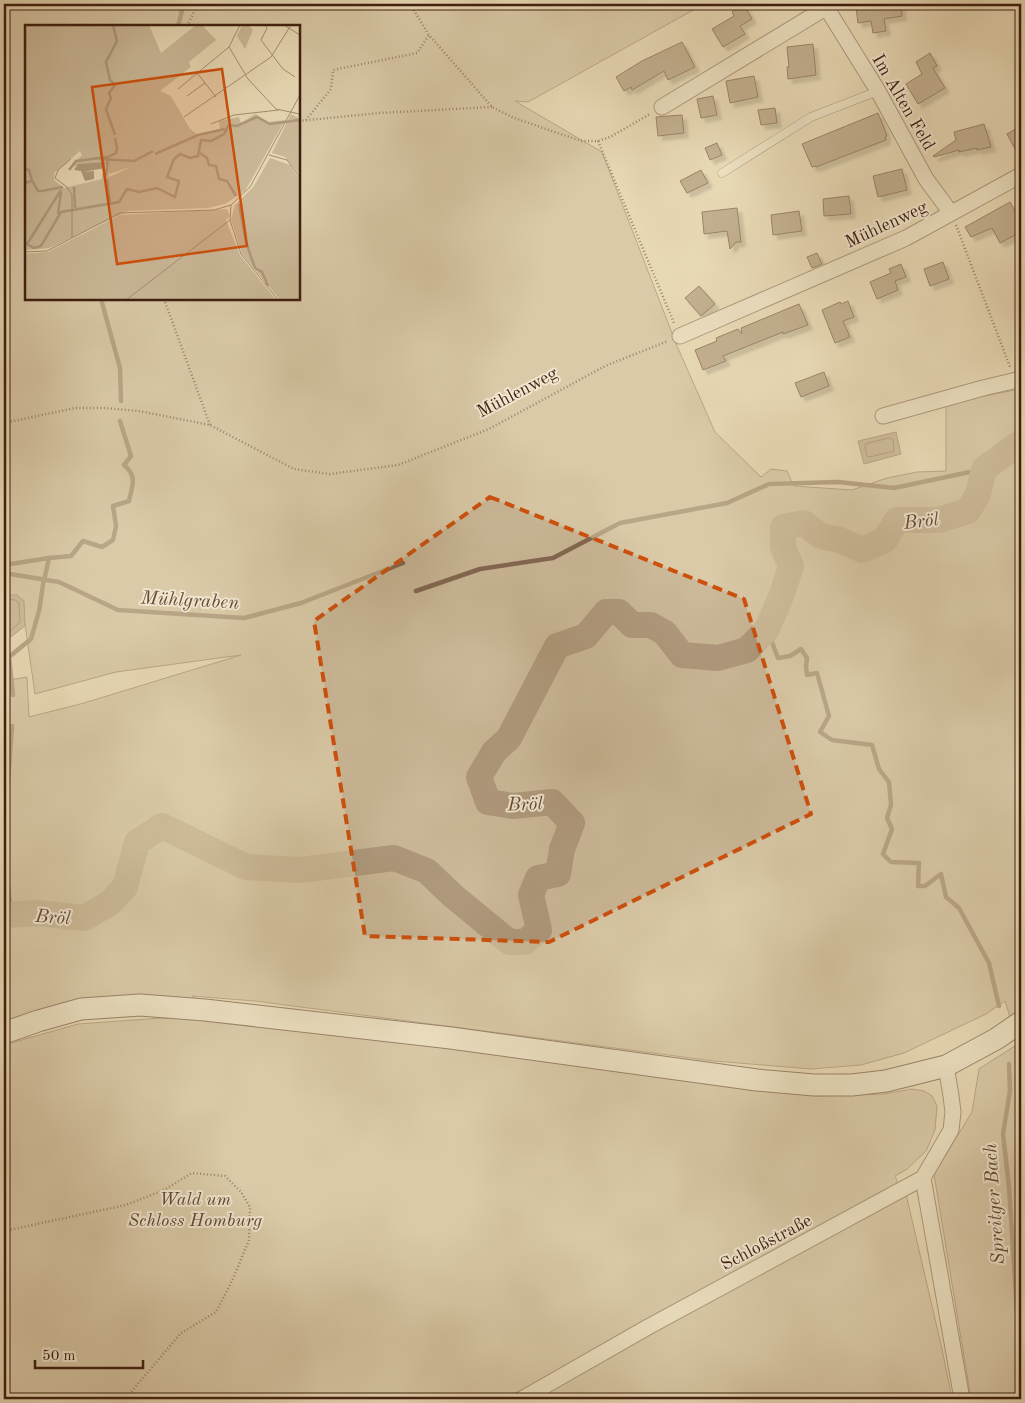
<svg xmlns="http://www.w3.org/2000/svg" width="1025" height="1403" font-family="'Old Standard TT',serif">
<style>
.green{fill:#cbb999;stroke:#856c54;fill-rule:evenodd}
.water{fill:#af997d;stroke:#826851}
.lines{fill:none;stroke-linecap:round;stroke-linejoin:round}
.shore{stroke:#775c46;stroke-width:1}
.stream{stroke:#826851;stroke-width:4.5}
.river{stroke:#af997d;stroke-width:26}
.building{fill:#977f65;stroke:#3f1e0f;filter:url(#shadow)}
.service-casing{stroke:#694d38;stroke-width:9}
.minor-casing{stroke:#694d38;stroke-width:17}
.secondary-casing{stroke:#3f1e0f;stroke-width:23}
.path{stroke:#3f1e0f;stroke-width:2.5;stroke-dasharray:1 2.5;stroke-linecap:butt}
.service{stroke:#f0e6cf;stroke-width:8}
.minor{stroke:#f0e6cf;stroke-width:15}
.secondary{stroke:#f0e6cf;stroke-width:21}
.marked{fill:none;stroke:#cf500c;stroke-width:4;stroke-dasharray:10 6;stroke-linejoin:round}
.labels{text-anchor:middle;stroke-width:4;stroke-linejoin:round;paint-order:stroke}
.street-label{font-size:18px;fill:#3f1e0f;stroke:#f0e6cf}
.park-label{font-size:18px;font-style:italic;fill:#624532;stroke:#f0e6cf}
.water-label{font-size:19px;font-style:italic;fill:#664936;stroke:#f0e6cf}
.inset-river{fill:none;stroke:#af997d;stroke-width:2.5}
.inset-road{fill:none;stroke:#a48e73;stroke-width:1}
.view{fill:#cf500c;fill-opacity:0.15;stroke:#cf500c;stroke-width:2.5}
.inset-edge{fill:none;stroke:#3f1e0f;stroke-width:2.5}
</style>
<defs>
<filter id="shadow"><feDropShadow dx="4.5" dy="4.5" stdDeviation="1" flood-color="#0004"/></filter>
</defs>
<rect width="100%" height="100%" fill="#e8d9b5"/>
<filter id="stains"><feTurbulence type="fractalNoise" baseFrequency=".004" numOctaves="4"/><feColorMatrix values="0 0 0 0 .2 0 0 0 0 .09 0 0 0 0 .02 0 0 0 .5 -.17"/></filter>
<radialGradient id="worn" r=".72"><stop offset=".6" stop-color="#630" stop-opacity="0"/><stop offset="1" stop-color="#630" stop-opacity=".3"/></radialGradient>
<!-- green -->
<g class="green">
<path d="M4,4h700l-176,98 -13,-1 87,51 75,194 38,86 46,45 10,-8 16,2 7,15 58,4 35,-12 30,-6 29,-1v-68l75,-14v620l-11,8 -5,-16 -19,13 -82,39 -43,12 -50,4 -97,-8 -459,-60 -63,-5 10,6 -198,22v-343l23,-4 2,40 55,-14 157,-48 -125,17 -81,22 -13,-91 -18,-2zM26,26h273v273h-273z"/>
<polygon points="162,1018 213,1019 450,1047 819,1096 884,1094 912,1089 924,1091 932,1096 937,1106 935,1130 926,1151 907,1169 895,1176 903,1195 906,1194 942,1349 952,1399 544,1399 521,1390 505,1399 4,1399 4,1045 78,1024"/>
<polygon points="1021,1042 1021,1399 971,1399 934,1174 972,1112 979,1069"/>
</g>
<!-- water -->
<g class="water">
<polygon points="896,432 901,454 864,464 858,441"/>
<polygon points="4,595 17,595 24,601 25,626 8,639 4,640"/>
</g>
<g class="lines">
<!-- shore -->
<g class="shore">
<polygon points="890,438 893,440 894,451 870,457 867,456 865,447 866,444"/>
<polyline points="4,599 15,600 19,603 20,622 7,634 4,635"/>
</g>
<!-- stream -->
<g class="stream">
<polyline points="176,4 182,11 178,26"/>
<polyline points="101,299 120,368 121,401"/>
<polyline points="4,565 49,558"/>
<polyline points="4,573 59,582 118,610 244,618 301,603 403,563"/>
<polyline points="416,591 480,569 553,558 620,523 727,503 769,484 838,482 894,488 984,469"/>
<polyline points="767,629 778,658 790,656 801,649 807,658 806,666 807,675 817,673 829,716 820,732 832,740 872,745 879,769 889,782 891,805 887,818 892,829 883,854 891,862 919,863 918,886 925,886 941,874 946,897 959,908 989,963 999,1006"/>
<path d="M13,695l-4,-38 22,-18 8,-28 4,-26 6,-27 22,-2 12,-15 19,6 11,-7 3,-14 -3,-20 16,-5c3,-16 9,-24 -5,-36l7,-9 -11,-35"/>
<polyline points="11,914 5,858 5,824 12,726"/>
<polyline points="1009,1064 1010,1091 1003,1134 1009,1187 1021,1372"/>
</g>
<!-- river -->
<polyline class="river" points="4,915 38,913 84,918 110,903 125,887 137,842 162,826 246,867 300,870 394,858 427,871 452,895 509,942 525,942 539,930 531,895 538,878 558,874 562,849 572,823 552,802 513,806 488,802 479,777 494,752 509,738 557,646 586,636 606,612 619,612 632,625 651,625 665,633 682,655 718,658 747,650 767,629 782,594 791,566 783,548 783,527 804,523 821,536 840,540 862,550 885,540 897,520 939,520 968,511 978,494 984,469 1017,445 1021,444"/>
</g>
<!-- building -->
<g class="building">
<polygon points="869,4 901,4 902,16 884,19 886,31 873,33 871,21 858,23 856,7 869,5"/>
<polygon points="744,5 752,19 740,26 745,34 723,47 712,29 734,16 732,12"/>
<polygon points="682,42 695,67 668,80 664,71 632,90 631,87 624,91 616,77 642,61"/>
<polygon points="813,44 816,75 788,79 787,67 789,67 787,47"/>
<polygon points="930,53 937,66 933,68 945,88 918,104 906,84 922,74 916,62"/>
<polygon points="754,76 758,97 730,103 726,81"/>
<polygon points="713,96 717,115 701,118 697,99"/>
<polygon points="775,108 777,123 761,125 758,110"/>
<polygon points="878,113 887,136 885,137 886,140 816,167 815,166 812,167 802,144"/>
<polygon points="682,115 684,133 658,136 656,117"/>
<polygon points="984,124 991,147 977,150 977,148 959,152 959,150 934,157 933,156 956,140 954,132"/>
<polygon points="1021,126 1021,160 1007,134"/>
<polygon points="717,143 722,155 710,160 705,148"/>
<polygon points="902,169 907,190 878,197 873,176"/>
<polygon points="701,170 708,183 687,193 680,181"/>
<polygon points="849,196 851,214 824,216 823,199"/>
<polygon points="1010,202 1021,223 1021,232 1000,243 992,228 971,237 965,227"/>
<polygon points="737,208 741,242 736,242 730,249 727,231 704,234 702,212"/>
<polygon points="799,211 802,231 773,235 771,215"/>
<polygon points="817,253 822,264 812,268 807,257"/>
<polygon points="943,262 949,279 930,286 924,269"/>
<polygon points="901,264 906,277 895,281 898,290 877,299 870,282 891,273 889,269"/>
<polygon points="699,286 715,304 701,316 685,298"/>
<polygon points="848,301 854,317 843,321 850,337 835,343 822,310 840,302 841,304"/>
<polygon points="799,304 808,325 783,334 783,332 723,356 726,361 703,370 695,350 717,341 716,338 738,329 742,334 741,328"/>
<polygon points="824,372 829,386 801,397 795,383"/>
</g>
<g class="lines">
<!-- service casing -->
<g class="service-casing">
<polyline id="service" points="722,173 811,117 878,91"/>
</g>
<!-- minor casing -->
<g class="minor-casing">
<g id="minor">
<polyline points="826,7 878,91 926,179 951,213"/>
<polyline points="662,107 832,4"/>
<polyline points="680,336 906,238 1021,175"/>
<polyline points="883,416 983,388 1021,379"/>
<polyline points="923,1178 962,1399"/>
<polyline points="522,1399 648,1327 923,1178 951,1130 953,1112 951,1096 946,1066"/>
</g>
</g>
<!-- secondary casing -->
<g class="secondary-casing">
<polyline id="secondary" points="4,1033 38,1021 81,1009 140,1005 205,1010 451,1038 757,1080 814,1085 852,1085 886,1081 946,1066 996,1039 1021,1022"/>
</g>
<!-- path -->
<g class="path">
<polyline points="410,4 429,35 492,107 514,118 581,141 598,141 610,137 650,114"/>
<polyline points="187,26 198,4"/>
<polyline points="306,120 331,89 333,70 417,53 429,35"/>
<polyline points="299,121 379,113 492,107"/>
<polyline points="598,141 674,323"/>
<polyline points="956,225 1010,367"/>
<polyline points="164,299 210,425"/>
<polyline points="4,423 75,408 104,408 139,411 210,425 294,469 330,474 398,465 489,429 605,366 668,341"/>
<polyline points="4,710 7,709"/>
<polyline points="4,1231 126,1205 164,1190 192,1173 225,1176 241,1192 250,1207 249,1240 232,1281 216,1312 181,1333 125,1399"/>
</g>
<!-- service -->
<use href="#service" class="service"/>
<!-- minor -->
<use href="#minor" class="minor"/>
<!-- secondary -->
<use href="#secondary" class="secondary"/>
</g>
<!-- marked area -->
<path d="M0 0H1025V1403H0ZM490,497l254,102 67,215 -262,128 -184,-6 -51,-315z" fill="#e8d9b5" fill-opacity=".55" fill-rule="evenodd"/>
<path class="marked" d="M490,497l254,102 67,215 -262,128 -184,-6 -51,-315z"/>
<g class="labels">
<!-- street labels -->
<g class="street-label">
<text transform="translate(904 102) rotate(60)" y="6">Im Alten Feld</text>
<text transform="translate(886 224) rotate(-25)" y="6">Mühlenweg</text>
<text transform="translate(517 392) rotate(-28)" y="6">Mühlenweg</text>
<text transform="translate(766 1242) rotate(-28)" y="6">Schloßstraße</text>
</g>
<!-- park labels -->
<g class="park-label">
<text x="195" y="1205">Wald um<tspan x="195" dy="21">Schloss Homburg</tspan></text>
</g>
<!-- water labels -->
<g class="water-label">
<text transform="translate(921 520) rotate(-7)" y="7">Bröl</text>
<text transform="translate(190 599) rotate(3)" y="7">Mühlgraben</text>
<text transform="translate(525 803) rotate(-2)" y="7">Bröl</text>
<text transform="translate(53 916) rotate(4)" y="7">Bröl</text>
<text transform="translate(993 1204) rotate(-94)" y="7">Spreitger Bach</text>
</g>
</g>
<!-- overview -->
<g transform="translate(25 25)">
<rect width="275" height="275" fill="#e8d9b5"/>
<path d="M0,0h124l12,28 35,-28h6l14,15 -27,22 2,5 -31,24 11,5 19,33 7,5h12l11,-4 -1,-9 20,-4 2,6 14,-9 13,8 17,-2 -40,71 -20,13 -17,4 -80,3 -78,37 -25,2zM55,126l2,4 -13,14 11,-5 25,-1 4,11 22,-7 -22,10 -1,-5 -6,2v5l-38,9 -10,-8v-7zM217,0h6l5,5 -8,19 -8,-13zM266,89l9,5v56l-15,-18 -13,-4zM245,133l20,7 10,14v121h-20l-38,-46 -11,-35 4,-14 19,-19zM202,184l3,7 -4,4 14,35 36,45h-251v-46l23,-2 72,-37z" fill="#cbb999" fill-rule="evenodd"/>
<path d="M80,137v6l-22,4 11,-1v8l-9,2 -4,-10 -7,-1 4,-6z" fill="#af997d"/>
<path class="inset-river" d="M88,0l4,16 -11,21 4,18 5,5 -6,8 2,5 -5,11 9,26M175,128l7,5 2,7 7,1 3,13 8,2 9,15M130,129l43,-19 27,-6M75,134l34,2 19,-10M0,144l4,1 3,11 -7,2M44,145l7,-9 32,-4M81,150l2,-18 8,-4 1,-5 -2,-10M82,154l3,23M8,157l5,9h4l21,-4M49,162l1,21M214,179l7,38 9,26 7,4 6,14M33,189l3,-22M0,218l9,5 7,-2 20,-34 58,-10 8,-13 12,3 18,-4 18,9 4,-16 -12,-4 7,-18 6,-5 10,4 8,-2 3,-16 10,1 13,-7 5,-9 8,1 20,-9 13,7 30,-4M2,219l34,-54"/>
<path class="inset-road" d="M259,0l16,10M236,15l22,29 12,8M236,15l6,-12 -2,-3M204,22l19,32 28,30 24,5M172,48l19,24M153,64l51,-42 11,-22M162,71l18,-13M159,92l87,-60 20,-32M186,99l23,-9 45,-5M244,130l18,5 13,17M46,134l-13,11 -3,8 12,9 5,8v43M205,195l11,34 37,46M0,227l22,-1 73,-38 94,-3 17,-5 19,-18 50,-92M101,275l104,-80 1,-15"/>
<path class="view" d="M197,44l25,177 -130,18 -25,-177z"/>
<rect width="275" height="275" class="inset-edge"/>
</g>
<!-- margin -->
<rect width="1025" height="1403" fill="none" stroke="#e8d9b5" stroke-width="20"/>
<rect x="5" y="5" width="1015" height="1393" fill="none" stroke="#3f1e0f" stroke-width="2.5"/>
<rect x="10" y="10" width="1005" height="1383" fill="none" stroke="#3f1e0f"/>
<!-- scale -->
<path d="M35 1360v8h108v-8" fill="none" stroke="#3f1e0f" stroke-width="2.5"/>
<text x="42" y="1360" font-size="15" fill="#3f1e0f" stroke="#f0e6cf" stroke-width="4" paint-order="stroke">50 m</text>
<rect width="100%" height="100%" filter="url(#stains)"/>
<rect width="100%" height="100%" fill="url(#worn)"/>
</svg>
